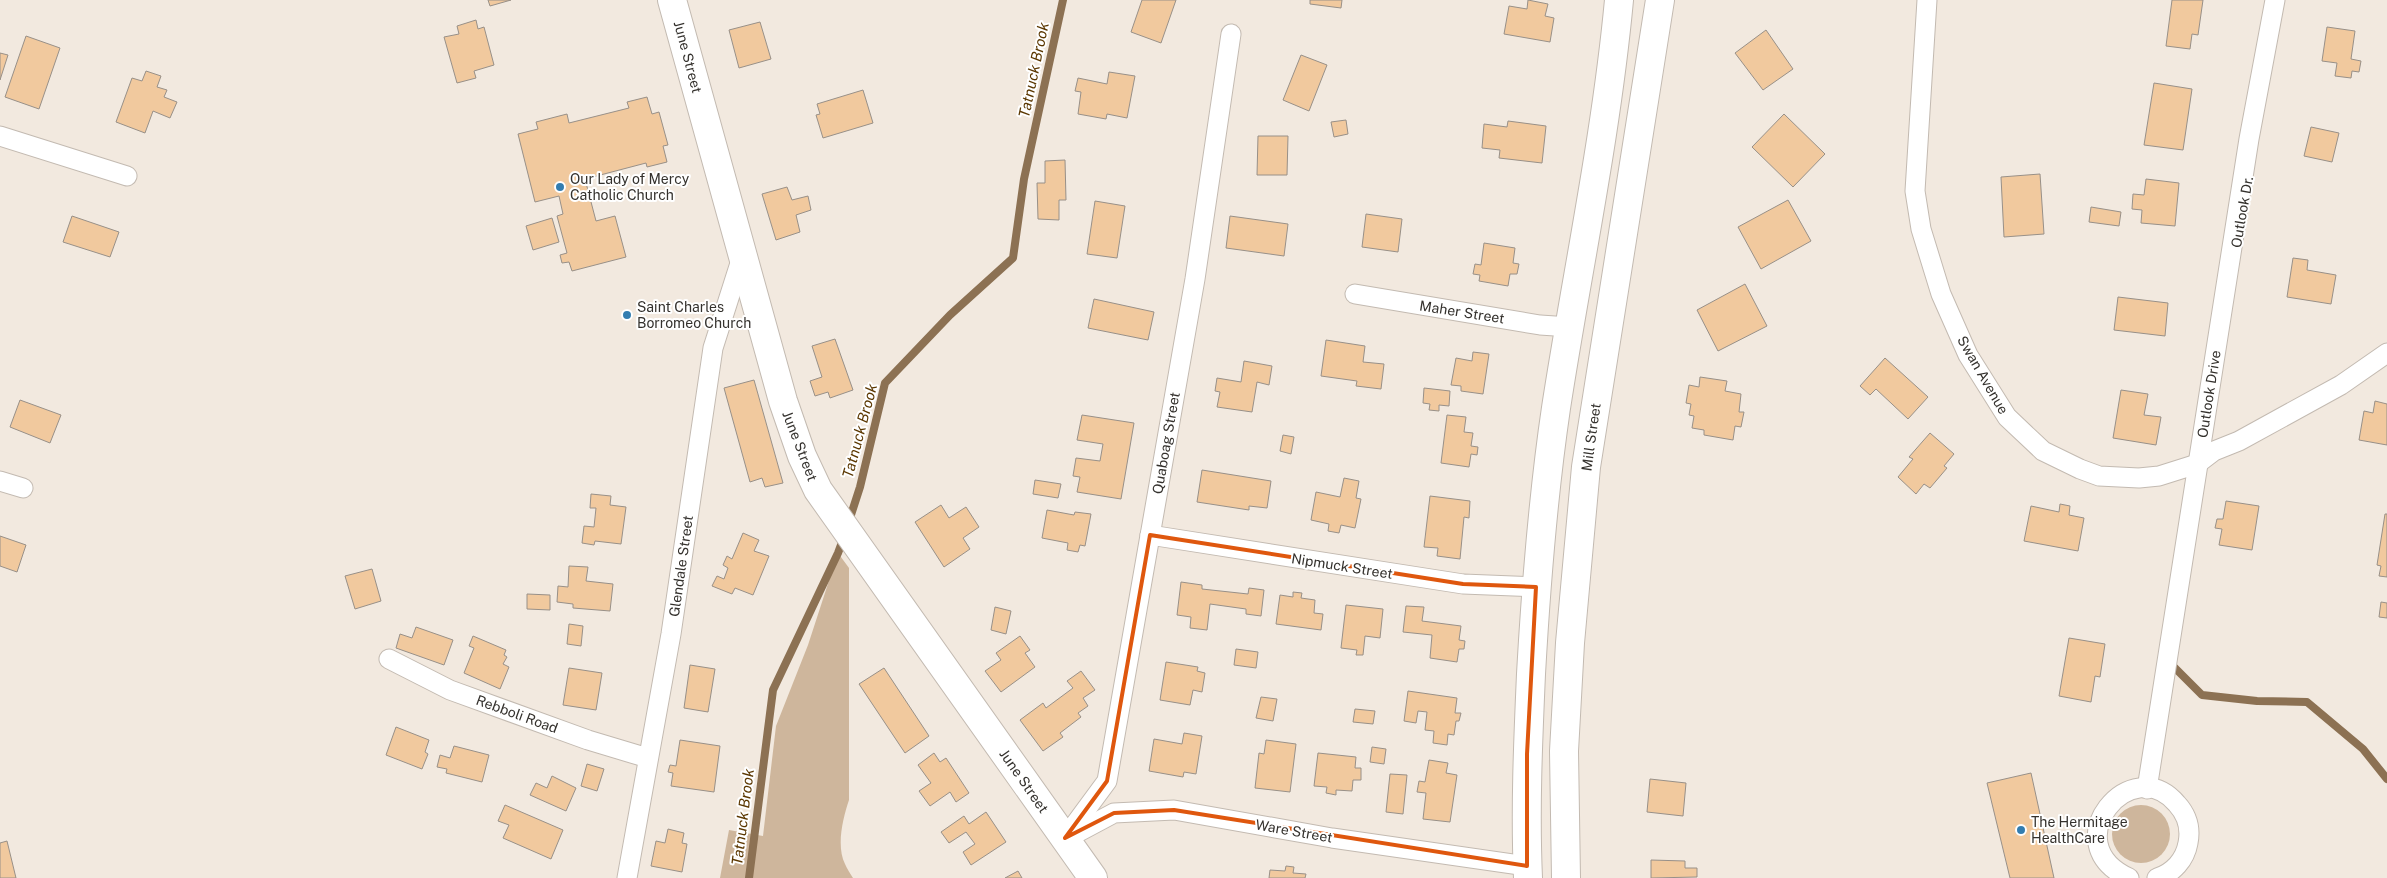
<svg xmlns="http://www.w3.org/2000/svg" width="2387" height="878" font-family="'Public Sans',sans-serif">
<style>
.green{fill:#ceb69c}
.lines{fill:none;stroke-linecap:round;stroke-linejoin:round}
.stream{stroke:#8c7153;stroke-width:8}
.building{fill:#f1c99e;stroke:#989088}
.street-casing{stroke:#c3bab1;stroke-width:21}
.secondary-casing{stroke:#c3bab1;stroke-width:30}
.street{stroke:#fff;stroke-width:19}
.secondary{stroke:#fff;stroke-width:28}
.marked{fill:none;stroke:#df570e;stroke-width:4;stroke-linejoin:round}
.poi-dot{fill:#337db0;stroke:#fff;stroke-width:2}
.labels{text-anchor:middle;stroke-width:4;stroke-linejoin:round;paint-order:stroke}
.street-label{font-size:14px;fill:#34312d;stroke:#fff}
.poi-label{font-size:14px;fill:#34312d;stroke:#fff;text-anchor:start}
.water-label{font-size:15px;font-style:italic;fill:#5b3700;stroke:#fff}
</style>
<rect width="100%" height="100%" fill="#f2e9df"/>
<!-- green -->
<g class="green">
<path d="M838,553l11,15v232c-6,18 -13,46 -4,64 2,5 5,9 8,14h-133l9,-48 34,6 13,-110 32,-81z"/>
<circle cx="2141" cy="834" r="29"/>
</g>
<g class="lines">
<!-- stream -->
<g class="stream">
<polyline points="849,521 860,487 885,383 950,315 1013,258 1024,179 1063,0"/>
<polyline points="2174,667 2202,695 2257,701 2307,702 2363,749 2387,779"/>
<polyline points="749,878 773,690 838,553 844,537"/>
</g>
</g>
<!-- building -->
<g class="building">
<polygon points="488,0 511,0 490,6"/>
<polygon points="1142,0 1176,0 1161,43 1131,32"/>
<polygon points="1310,0 1342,0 1341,8 1310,4"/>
<polygon points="1528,0 1548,4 1545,16 1554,18 1550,42 1504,34 1509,6 1527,9"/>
<polygon points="2172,0 2203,0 2198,35 2192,34 2190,49 2166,46"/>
<polygon points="476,20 478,29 484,27 494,65 474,71 476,78 457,83 444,37 459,34 457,26"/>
<polygon points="760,22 771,59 739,68 729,30"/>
<polygon points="2327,27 2355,31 2351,59 2361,61 2359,72 2352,71 2351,78 2335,76 2337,63 2322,61"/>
<polygon points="1766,30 1793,69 1763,90 1735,53"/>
<polygon points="26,36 60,48 39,109 5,97"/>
<polygon points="0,53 8,55 0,80"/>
<polygon points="1301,55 1327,65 1309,111 1283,100"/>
<polygon points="146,71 161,76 157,87 167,90 164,97 177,102 170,118 153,111 145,133 116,122 132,78 142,81"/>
<polygon points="1109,72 1135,76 1127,118 1107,114 1106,119 1078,114 1081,92 1075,91 1078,78 1107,84"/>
<polygon points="2154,83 2192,89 2183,150 2144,145"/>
<polygon points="863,90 873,123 823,138 816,115 820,114 817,104"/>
<polygon points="647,97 652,114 659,112 668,145 663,146 667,162 647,167 646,163 585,179 596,221 615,216 626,257 572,271 569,262 562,263 560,255 567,253 557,216 563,214 559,196 535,202 518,134 538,129 536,122 567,114 569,123 629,108 627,102"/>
<polygon points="1784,114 1825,154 1793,187 1752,147"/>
<polygon points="1346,120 1348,134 1334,137 1331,122"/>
<polygon points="1508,121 1546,126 1542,163 1499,158 1500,150 1482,148 1484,124 1507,127"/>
<polygon points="2311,127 2339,133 2332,162 2304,156"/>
<polygon points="1258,136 1288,136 1287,175 1257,175"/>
<polygon points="1065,160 1066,200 1059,200 1059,220 1038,219 1037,183 1045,183 1045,161"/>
<polygon points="2040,174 2044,234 2004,237 2001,177"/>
<polygon points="2146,179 2179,183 2175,226 2141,223 2142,210 2132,209 2133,194 2144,195"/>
<polygon points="787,187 792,200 808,196 811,210 796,215 800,232 776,240 762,194"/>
<polygon points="1788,200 1811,241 1761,269 1738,227"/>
<polygon points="1095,201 1125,206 1117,258 1087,254"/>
<polygon points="2091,207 2121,212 2119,226 2089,222"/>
<polygon points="1366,214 1402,219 1398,252 1362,247"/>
<polygon points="72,216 119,232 110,257 63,242"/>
<polygon points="1230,216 1288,224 1284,256 1226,248"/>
<polygon points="552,218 559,242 533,250 526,226"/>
<polygon points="1484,243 1515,248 1513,263 1519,264 1517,274 1510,274 1508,286 1479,281 1480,275 1473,274 1475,264 1481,265"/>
<polygon points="2293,258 2308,260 2307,270 2336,275 2331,304 2287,297"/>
<polygon points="1745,284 1767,326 1718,351 1697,310"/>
<polygon points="2118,297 2168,303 2165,336 2114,330"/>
<polygon points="1094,299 1154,312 1148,340 1088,328"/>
<polygon points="835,339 853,390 830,398 828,392 815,396 810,381 822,377 812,346"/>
<polygon points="1326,340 1365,346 1363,362 1384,364 1381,389 1356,386 1357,381 1321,376"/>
<polygon points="1473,352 1489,354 1483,394 1461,391 1461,386 1451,385 1456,358 1472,361"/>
<polygon points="1885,358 1928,397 1908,419 1876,389 1870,395 1860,386"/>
<polygon points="1244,361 1272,366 1269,385 1257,382 1252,412 1217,407 1220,392 1215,391 1217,378 1241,382"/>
<polygon points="1700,377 1727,381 1725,391 1741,394 1739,412 1744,412 1741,427 1735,426 1733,440 1704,435 1704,430 1692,428 1694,416 1689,415 1691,404 1686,403 1689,385 1699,387"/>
<polygon points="754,380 783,483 765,487 762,478 750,482 724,388"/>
<polygon points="1424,388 1450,391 1449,406 1439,405 1439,411 1429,410 1430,404 1423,403"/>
<polygon points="2121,390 2148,394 2144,415 2161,417 2156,445 2113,438"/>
<polygon points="20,400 61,415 50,443 10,427"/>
<polygon points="2375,401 2387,404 2387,445 2359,440 2364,411 2373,413"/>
<polygon points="1082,415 1134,423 1121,499 1077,492 1080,477 1073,476 1076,458 1100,461 1103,444 1077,440"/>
<polygon points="1447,415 1466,417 1464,432 1473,433 1471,446 1478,447 1477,455 1471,454 1469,467 1441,463"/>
<polygon points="1930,433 1954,454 1944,466 1947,468 1930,488 1924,484 1916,494 1898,477 1913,459 1909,457"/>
<polygon points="1283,435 1294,437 1291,454 1280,451"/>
<polygon points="1202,470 1271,481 1267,508 1249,506 1249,510 1197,502"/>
<polygon points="1344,478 1359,481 1356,498 1361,499 1355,528 1341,525 1339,533 1328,531 1329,524 1311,520 1316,492 1340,497"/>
<polygon points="1035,480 1061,484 1058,498 1033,494"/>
<polygon points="591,494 611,496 610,505 626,507 621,544 595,541 594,545 582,543 584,526 594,527 596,508 590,508"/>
<polygon points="1430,496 1470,501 1469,518 1464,517 1460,559 1437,556 1438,548 1424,547"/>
<polygon points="2226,501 2259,506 2252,550 2219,545 2222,529 2215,528 2217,519 2223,519"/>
<polygon points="2060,504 2070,506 2069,515 2084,518 2078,551 2024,541 2031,506 2059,512"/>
<polygon points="941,505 949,518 966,507 979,527 963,538 970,549 944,567 915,522"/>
<polygon points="1047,510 1074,515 1075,512 1091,514 1085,546 1080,545 1078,552 1067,550 1068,543 1042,538"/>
<polygon points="2385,514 2387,514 2387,577 2379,576 2381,566 2377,565"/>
<polygon points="743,533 759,540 754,551 769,556 753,595 735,588 732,594 712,586 717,576 724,579 728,568 723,565 727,556 732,559"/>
<polygon points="0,536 26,545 17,572 0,566"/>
<polygon points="569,566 588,567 586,581 613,584 610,611 573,608 573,604 557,602 558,586 568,587"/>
<polygon points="372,569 381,601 355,609 345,576"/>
<polygon points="1181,582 1202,585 1202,589 1248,594 1249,588 1264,590 1261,616 1246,614 1246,609 1210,604 1207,630 1190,628 1191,617 1177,615"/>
<polygon points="1293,592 1302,593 1301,598 1315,600 1314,613 1323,614 1321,630 1276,624 1280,595 1293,597"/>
<polygon points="527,594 550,595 550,610 527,609"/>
<polygon points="2381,602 2387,603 2387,618 2379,617"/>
<polygon points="1346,605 1383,609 1380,638 1365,636 1363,655 1356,655 1357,650 1341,648"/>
<polygon points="1406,606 1424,607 1422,621 1461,626 1459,640 1465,641 1464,649 1459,649 1457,662 1430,658 1432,635 1403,632"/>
<polygon points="995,607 1011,611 1006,634 991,630"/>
<polygon points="569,624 583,626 581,646 567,644"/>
<polygon points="416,627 453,640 444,665 396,648 400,634 412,638"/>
<polygon points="473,636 506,650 504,655 507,657 503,664 509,667 500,689 464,673 474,648 469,646"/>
<polygon points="1020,636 1030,650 1025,653 1035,667 1001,692 985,671 1001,660 996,653"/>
<polygon points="2069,638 2105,644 2100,677 2095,676 2091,702 2059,696"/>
<polygon points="1236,649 1258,652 1256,668 1234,665"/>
<polygon points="1166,662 1198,667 1197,671 1205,673 1202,692 1193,690 1190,705 1160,700"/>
<polygon points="690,665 715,669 708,712 684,708"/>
<polygon points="569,668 602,673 596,710 563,705"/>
<polygon points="884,668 929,736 905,753 859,684"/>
<polygon points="1081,671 1095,690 1083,698 1088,706 1078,713 1081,717 1060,733 1063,737 1043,751 1020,720 1043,703 1046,708 1073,688 1067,681"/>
<polygon points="1408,691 1457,698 1455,713 1461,713 1459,721 1456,721 1454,735 1448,734 1447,745 1433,743 1434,731 1425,730 1427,712 1418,711 1416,723 1404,721"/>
<polygon points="1261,697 1277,699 1273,721 1256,718"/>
<polygon points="1355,709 1375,711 1373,724 1353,722"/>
<polygon points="396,727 429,740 425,752 428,754 422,769 386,755"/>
<polygon points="1184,733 1202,736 1196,774 1184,772 1183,777 1149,771 1154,739 1182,744"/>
<polygon points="680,740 720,746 714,792 671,786 673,773 668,772 670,765 676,766"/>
<polygon points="1266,740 1296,744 1290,792 1255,788 1259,753 1264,754"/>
<polygon points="454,746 489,755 482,782 446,773 447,769 437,767 440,755 450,758"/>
<polygon points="1372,747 1386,749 1384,764 1370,762"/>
<polygon points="934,753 940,762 946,758 969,793 956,802 950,792 930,806 919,791 931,783 918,765"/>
<polygon points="1318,753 1356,757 1355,768 1361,768 1361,780 1353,780 1352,791 1336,790 1336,795 1326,793 1327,787 1314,786"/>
<polygon points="1429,760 1448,763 1446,773 1457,775 1450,822 1423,819 1426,793 1417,792 1419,781 1425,782"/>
<polygon points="587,764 604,769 597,791 581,786"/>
<polygon points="2031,773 2054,878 2010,878 1987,783"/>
<polygon points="1390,774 1407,775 1403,814 1386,812"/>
<polygon points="552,776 576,788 566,811 530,795 536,783 547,788"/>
<polygon points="1650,779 1686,783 1683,816 1647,812"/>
<polygon points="505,805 563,830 551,859 503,838 509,825 498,821"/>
<polygon points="986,812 1006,842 971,865 963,852 975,844 966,832 949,843 941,832 964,816 969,824"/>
<polygon points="668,829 684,833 682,843 687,844 682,872 651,866 656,841 665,843"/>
<polygon points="7,841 16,878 0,878 0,843"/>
<polygon points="1651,860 1685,861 1685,868 1697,868 1697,877 1651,878"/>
<polygon points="1286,866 1294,867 1293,873 1306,874 1305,878 1269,878 1270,870 1285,871"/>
<polygon points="1018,871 1022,878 1005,878"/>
</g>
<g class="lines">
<!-- street casing -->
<g class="street-casing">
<g id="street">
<polyline points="1927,0 1915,191 1921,229 1941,294 1968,355 2007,417 2043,451 2080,469 2099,476 2139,478 2159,476 2197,464 2214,451 2239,441 2341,385 2387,353"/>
<polyline points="0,136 127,176"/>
<polyline points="1355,294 1540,325 1570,327"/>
<polyline points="0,481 23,488"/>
<polyline points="1150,535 1463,584 1536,587"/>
<polyline points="389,659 450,690 588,740 648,758"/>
<polyline points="2147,789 2249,139 2275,0"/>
<polyline points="1069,837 1114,813 1174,810 1332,838 1527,866"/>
<polyline points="1065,838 1107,781 1195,279 1231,34"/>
<polyline points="627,878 671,634 713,348 742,257"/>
<path d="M2129,878c-76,-35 3,-128 48,-74 10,11 14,24 11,39 -3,17 -15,30 -31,35"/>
</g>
</g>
<!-- secondary casing -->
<g class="secondary-casing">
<g id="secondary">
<polyline points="672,0 783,401 802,456 818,490 1093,878"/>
<path d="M1528,878c-3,-68 0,-136 3,-204 5,-89 12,-178 25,-266 21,-136 50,-270 63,-408"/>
<polyline points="1566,878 1564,751 1570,643 1586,467 1660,0"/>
</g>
</g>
<!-- street -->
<use href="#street" class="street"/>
<!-- secondary -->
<use href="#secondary" class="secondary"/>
</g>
<!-- marked area -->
<path class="marked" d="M1150,535l313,49 73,3 -9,167v112l-353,-56 -60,3 -49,25 42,-57z"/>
<!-- markers -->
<g class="poi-dot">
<circle cx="560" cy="187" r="5"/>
<circle cx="627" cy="315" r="5"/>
<circle cx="2021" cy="830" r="5"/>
</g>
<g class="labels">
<!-- street labels -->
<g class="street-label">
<text transform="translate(688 57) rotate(75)" y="5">June Street</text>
<text transform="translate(2242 212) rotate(-80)" y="5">Outlook Dr.</text>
<text transform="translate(1462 312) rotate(9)" y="5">Maher Street</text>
<text transform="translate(1983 375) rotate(60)" y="5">Swan Avenue</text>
<text transform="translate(2209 394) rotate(-81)" y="5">Outlook Drive</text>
<text transform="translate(1591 437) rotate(-82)" y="5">Mill Street</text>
<text transform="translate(1166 443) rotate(-80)" y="5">Quaboag Street</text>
<text transform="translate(800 446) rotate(69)" y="5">June Street</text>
<text transform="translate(681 566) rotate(-82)" y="5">Glendale Street</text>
<text transform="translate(1342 566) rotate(9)" y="5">Nipmuck Street</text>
<text transform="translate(517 714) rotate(20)" y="5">Rebboli Road</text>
<text transform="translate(1024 781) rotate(55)" y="5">June Street</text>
<text transform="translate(1294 831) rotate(10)" y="5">Ware Street</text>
</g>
<!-- poi labels -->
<g class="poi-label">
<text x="570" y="184">Our Lady of Mercy<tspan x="570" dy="16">Catholic Church</tspan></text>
<text x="637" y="312">Saint Charles<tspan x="637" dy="16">Borromeo Church</tspan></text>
<text x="2031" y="827">The Hermitage<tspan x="2031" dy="16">HealthCare</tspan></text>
</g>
<!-- water labels -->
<g class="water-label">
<text transform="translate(1034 70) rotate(-78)" y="5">Tatnuck Brook</text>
<text transform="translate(860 431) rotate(-75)" y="5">Tatnuck Brook</text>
<text transform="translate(743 817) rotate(-83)" y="5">Tatnuck Brook</text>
</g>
</g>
</svg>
